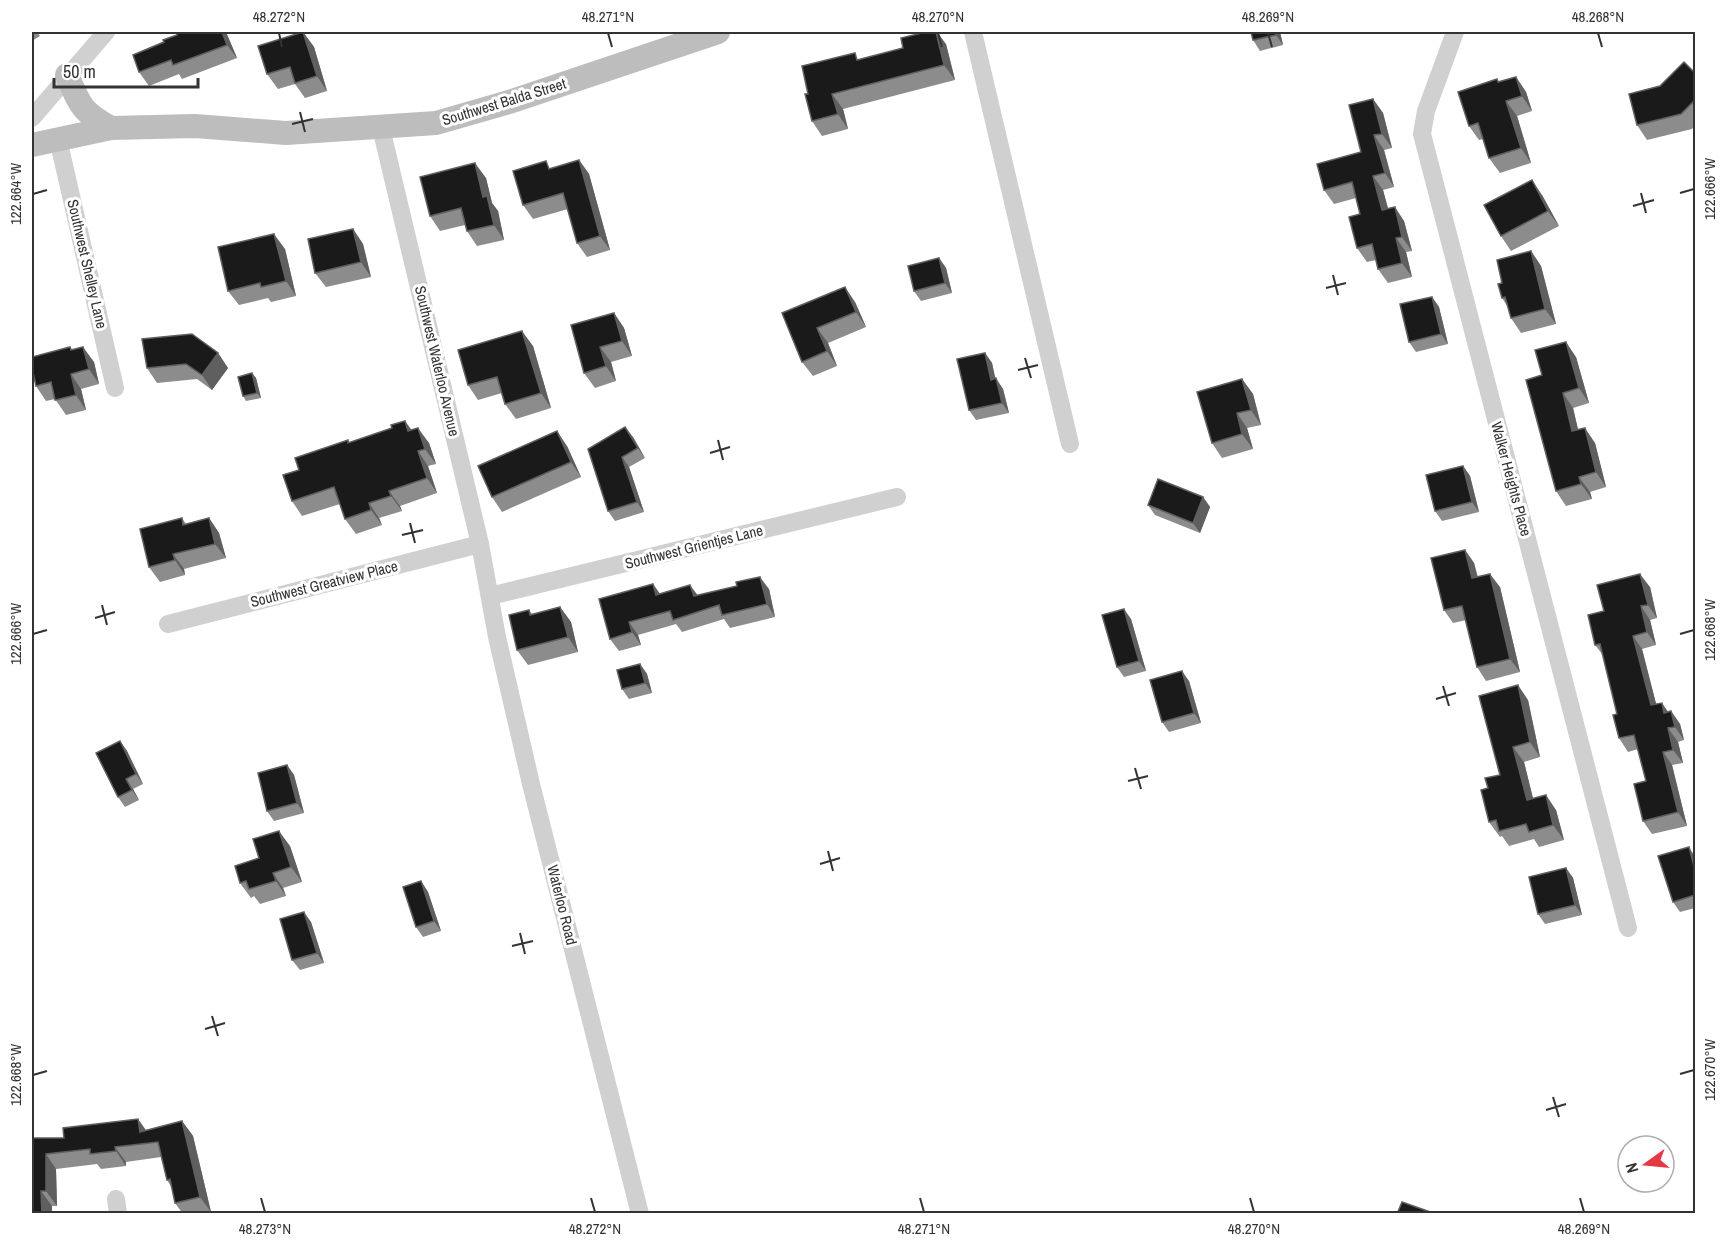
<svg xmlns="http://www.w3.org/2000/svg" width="1727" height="1245" font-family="'Archivo Narrow',sans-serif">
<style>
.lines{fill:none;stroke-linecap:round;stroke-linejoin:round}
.street{stroke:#d0d0d0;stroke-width:18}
.secondary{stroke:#bdbdbd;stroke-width:24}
.wall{fill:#8c8c8c}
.shaded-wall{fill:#5f5f5f}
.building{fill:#1a1a1a;stroke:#5f5f5f;stroke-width:1.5}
.ticks{fill:none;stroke:#333;stroke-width:2}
.labels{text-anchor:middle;stroke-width:6;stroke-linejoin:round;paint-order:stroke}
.street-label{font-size:15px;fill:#333;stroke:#fff}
.neatline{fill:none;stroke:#333;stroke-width:2}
.ticks-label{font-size:15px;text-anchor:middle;fill:#333}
</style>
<rect width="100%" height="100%" fill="#fff"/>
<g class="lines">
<!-- street -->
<g class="street">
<polyline points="973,32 1070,444"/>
<polyline points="1455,32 1426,111 1422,134 1628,928"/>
<polyline points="32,118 106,32"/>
<polyline points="381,128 480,544 497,637 531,784 640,1214"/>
<polyline points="58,139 115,388"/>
<polyline points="490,596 897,497"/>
<polyline points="168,624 480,544"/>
<polyline points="116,1199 118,1214"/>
</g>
<!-- secondary -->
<g class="secondary">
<path d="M67,75c14,32 14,36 44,53"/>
<polyline points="32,145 111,128 195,126 286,133 436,123 509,102 718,32"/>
</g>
</g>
<!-- wall -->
<g class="wall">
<polygon points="32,32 37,32 40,36 32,41"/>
<polygon points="226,32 237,58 182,79 179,74 149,86 139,72"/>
<polygon points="303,32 314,47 327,91 305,98 295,84 278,89 267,74"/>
<polygon points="1280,32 1283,45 1260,51 1253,40"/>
<polygon points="946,44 955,80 843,109 848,129 822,136 812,121 859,60"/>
<polygon points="1695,73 1695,125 1692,129 1647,140 1637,125 1660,86"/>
<polygon points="1516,77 1526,92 1532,111 1517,116 1531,163 1500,173 1489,158 1483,139 1479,140 1469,126 1497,79 1499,82"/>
<polygon points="1373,99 1383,113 1392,148 1384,150 1394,187 1383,190 1388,208 1404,221 1412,251 1406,252 1412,277 1388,283 1378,269 1376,260 1367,262 1357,248 1360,214 1356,198 1334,204 1324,190 1361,152"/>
<polygon points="579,160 589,174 610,250 587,257 577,243 568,209 533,219 523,205 552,169"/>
<polygon points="486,178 492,203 498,211 504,240 477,246 467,231 465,225 440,231 430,216"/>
<polygon points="1542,195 1559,226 1511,251 1501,236"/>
<polygon points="353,229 363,244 371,277 326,287 315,273"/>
<polygon points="285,249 296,296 271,302 268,298 239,305 228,291"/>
<polygon points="1531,251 1541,266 1556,324 1521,333 1511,318 1508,307 1502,298 1502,283"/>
<polygon points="939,258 946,268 952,293 921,301 914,291"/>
<polygon points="1432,297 1439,307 1448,344 1416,352 1409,342"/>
<polygon points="855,302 866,327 828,343 837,366 813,376 802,362 782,313"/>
<polygon points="614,313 624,328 632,356 611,362 616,381 595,388 584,373"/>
<polygon points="533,346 551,408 516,419 505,404 502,393 478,400 468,385"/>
<polygon points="70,347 72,350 94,362 99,384 81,389 86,410 66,415 55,399 46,401 36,386"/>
<polygon points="218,353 228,368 212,390 197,379 157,383 147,368"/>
<polygon points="985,353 992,363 995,379 1003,389 1009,413 976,420 969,410"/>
<polygon points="1576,357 1589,403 1573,408 1578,430 1595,443 1606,487 1590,492 1592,499 1566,506 1556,491 1542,375"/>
<polygon points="252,373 256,378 261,398 246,401 243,396"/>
<polygon points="1242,379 1253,394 1261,425 1247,428 1253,449 1222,458 1212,443"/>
<polygon points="412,430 429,443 436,464 428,466 437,493 400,506 402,511 379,518 382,525 356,534 345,519 340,504 302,516 292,501 299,470 348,440 350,443"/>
<polygon points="633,437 645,458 629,467 644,512 615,521 608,511 588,449"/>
<polygon points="567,446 581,477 502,512 492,497"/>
<polygon points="1463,466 1470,476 1479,512 1442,521 1435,511"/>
<polygon points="1203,497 1210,507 1200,533 1155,515 1148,505"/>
<polygon points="182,518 186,524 209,518 219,533 226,558 184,569 185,575 160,582 149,567"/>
<polygon points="1465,550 1474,563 1478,577 1500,587 1520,672 1486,681 1477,667 1466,620 1453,623 1444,610"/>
<polygon points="653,584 660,594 697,596 769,589 775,617 730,628 724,619 682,632 676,624 638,635 641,645 619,651 610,639"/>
<polygon points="1650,587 1657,618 1650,620 1656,645 1642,649 1656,704 1668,712 1671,711 1680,724 1684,740 1678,742 1683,763 1672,765 1687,826 1652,834 1643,821 1646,781 1638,749 1628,752 1619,738 1617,714 1603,655 1595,645 1604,611"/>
<polygon points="560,607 571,622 578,652 528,665 517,650 529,610 532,614"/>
<polygon points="1131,619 1146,671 1124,677 1117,667"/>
<polygon points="640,664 647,674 652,693 629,699 622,689"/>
<polygon points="1189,681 1201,723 1169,732 1162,722"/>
<polygon points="1528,700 1540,757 1524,762 1533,798 1556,810 1564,840 1539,847 1534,839 1509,846 1502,836 1500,837 1489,822 1488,788 1500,775"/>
<polygon points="120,741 127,751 143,784 133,789 139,800 125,807 118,797"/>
<polygon points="287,765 294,775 304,813 274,821 267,811"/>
<polygon points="290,846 302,882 283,888 286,896 260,904 254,896 251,898 240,883 259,858"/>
<polygon points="1695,857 1695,908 1680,912 1673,902"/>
<polygon points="1566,868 1573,878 1582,915 1545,924 1538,914"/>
<polygon points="421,881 428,892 441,931 423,937 416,927"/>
<polygon points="311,922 324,963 300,970 292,960"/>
<polygon points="138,1119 146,1130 182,1121 193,1136 211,1212 206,1214 183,1214 175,1203 172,1188 167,1180 161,1157 126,1162 126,1166 101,1169 97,1164 56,1169 57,1206 52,1206 52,1214 32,1214 32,1138 64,1138"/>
</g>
<!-- shaded-wall -->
<g class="shaded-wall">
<polygon points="222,32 226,32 237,58 227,45"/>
<polygon points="303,32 314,47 327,91 317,76"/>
<polygon points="936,32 937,32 946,44 955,80 944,65"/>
<polygon points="1275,32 1280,32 1283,45 1276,35"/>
<polygon points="1516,77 1526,92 1532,111 1522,96"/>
<polygon points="832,94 843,109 848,129 838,114"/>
<polygon points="1373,99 1383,113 1392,148 1382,134"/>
<polygon points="1506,101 1517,116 1531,163 1521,148"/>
<polygon points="1374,135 1384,150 1394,187 1385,173"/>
<polygon points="579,160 589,174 610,250 600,236"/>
<polygon points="475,163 486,178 492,203 498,211 504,240 494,225 483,197"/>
<polygon points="1373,176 1383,190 1392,224 1382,210"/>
<polygon points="1532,180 1542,195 1559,226 1548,211"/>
<polygon points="1395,207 1404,221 1412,251 1402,237"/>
<polygon points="353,229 363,244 371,277 361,262"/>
<polygon points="274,234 285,249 296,296 286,281"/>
<polygon points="1396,238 1406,252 1412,277 1402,263"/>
<polygon points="1531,251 1541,266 1556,324 1545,309"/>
<polygon points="939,258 946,268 952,293 945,283"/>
<polygon points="845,287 855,302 866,327 856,312"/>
<polygon points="1432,297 1439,307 1448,344 1441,334"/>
<polygon points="614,313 624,328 632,356 622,341"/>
<polygon points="817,328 828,343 837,366 827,351"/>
<polygon points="522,331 533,346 551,408 541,393"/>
<polygon points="1566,342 1576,357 1589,403 1579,388"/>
<polygon points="83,347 94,362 99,384 89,369"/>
<polygon points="600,347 611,362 616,381 606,366"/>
<polygon points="218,353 228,368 212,390 202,375"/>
<polygon points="985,353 992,363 998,390 991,380"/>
<polygon points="252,373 256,378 261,398 257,393"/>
<polygon points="71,374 81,389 86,410 76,395"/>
<polygon points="996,378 1003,389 1009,413 1002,403"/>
<polygon points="1242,379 1253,394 1261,425 1251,410"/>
<polygon points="1563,393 1573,408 1582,446 1572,431"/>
<polygon points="1237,413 1247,428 1253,449 1242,434"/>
<polygon points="405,421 416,436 408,431"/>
<polygon points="625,427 633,437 645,458 638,448"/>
<polygon points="418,428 429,443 436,464 425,449"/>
<polygon points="1585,428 1595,443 1606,487 1596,472"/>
<polygon points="557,431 567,446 581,477 571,462"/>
<polygon points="418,451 428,466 437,493 427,478"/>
<polygon points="622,457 629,467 644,512 637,502"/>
<polygon points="1463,466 1470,476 1479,512 1472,502"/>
<polygon points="1579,477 1590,492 1592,499 1581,484"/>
<polygon points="389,491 400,506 402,511 391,496"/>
<polygon points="1203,497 1210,507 1200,533 1193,523"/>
<polygon points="369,503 379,518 382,525 371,510"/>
<polygon points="209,518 219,533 226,558 215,544"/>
<polygon points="1465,550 1474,563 1481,592 1472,578"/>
<polygon points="173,554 184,569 185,575 175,560"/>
<polygon points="1490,574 1500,587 1520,672 1510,659"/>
<polygon points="1640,574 1650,587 1657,618 1648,605"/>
<polygon points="760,577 769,589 775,617 767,604"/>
<polygon points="653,584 662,597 656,595"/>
<polygon points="690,585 699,597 694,596"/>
<polygon points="1641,606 1650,620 1656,645 1647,632"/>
<polygon points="560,607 571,622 578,652 568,637"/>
<polygon points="1124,609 1131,619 1146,671 1139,661"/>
<polygon points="629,622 638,635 641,645 632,632"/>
<polygon points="1633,636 1642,649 1660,719 1651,705"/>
<polygon points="640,664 647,674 652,693 645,683"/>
<polygon points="1182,671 1189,681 1201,723 1194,713"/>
<polygon points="1518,685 1528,700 1540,757 1530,742"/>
<polygon points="1662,703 1671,716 1664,713"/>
<polygon points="1671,711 1680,724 1684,740 1675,727"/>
<polygon points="1668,728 1678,742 1683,763 1673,750"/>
<polygon points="120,741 127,751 143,784 136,774"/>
<polygon points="1513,747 1524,762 1537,815 1527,800"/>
<polygon points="1663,752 1672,765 1687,826 1678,812"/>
<polygon points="287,765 294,775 304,813 297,803"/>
<polygon points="126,779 133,789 139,800 132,790"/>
<polygon points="1546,795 1556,810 1564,840 1553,825"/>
<polygon points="279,831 290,846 302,882 291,867"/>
<polygon points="1689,847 1695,857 1695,870"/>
<polygon points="1566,868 1573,878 1582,915 1575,905"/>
<polygon points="273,873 283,888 286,896 276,881"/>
<polygon points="421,881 428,892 441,931 434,921"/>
<polygon points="304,912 311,922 324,963 317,953"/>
<polygon points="138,1119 148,1134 140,1132"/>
<polygon points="182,1121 193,1136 211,1212 200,1197"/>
<polygon points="115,1147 126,1162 126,1166 116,1151"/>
<polygon points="46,1154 56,1169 57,1206 46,1191"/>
<polygon points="41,1191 52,1206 52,1214 42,1214"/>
</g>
<!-- building -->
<g class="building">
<polygon points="176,32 222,32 227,45 173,65 171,60 139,72 133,55 164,42 163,40 177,35"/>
<polygon points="303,32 317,76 295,83 290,67 267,74 258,46"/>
<polygon points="926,32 936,32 944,65 832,94 838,114 812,121 805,94 808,94 802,66 855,53 857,60 903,48 901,38"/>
<polygon points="1251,32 1275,32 1276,35 1253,40"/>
<polygon points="1684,62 1695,73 1695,100 1681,114 1637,125 1629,94 1660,86"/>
<polygon points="1516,77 1522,96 1506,101 1521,148 1489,158 1478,123 1469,126 1458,92 1497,79 1498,82"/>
<polygon points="1373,99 1382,134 1374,135 1385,173 1373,176 1382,210 1395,207 1402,237 1396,238 1402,263 1378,269 1372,244 1357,248 1349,217 1360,214 1352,182 1324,190 1317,164 1361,152 1349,105"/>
<polygon points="579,160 600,236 577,243 563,193 523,205 513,171 546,161 549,169"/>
<polygon points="475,163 483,197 487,196 494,225 467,231 461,208 430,216 420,177"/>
<polygon points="1532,180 1548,211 1501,236 1484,205"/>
<polygon points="353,229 361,262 315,273 308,239"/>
<polygon points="274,234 286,281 261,287 260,283 228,291 218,247"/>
<polygon points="1531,251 1545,309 1511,318 1505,297 1502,298 1498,284 1502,283 1497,260"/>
<polygon points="939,258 945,283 914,291 908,266"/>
<polygon points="845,287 856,312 817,328 827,351 802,362 782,313"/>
<polygon points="1432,297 1441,334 1409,342 1400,304"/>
<polygon points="614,313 622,341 600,347 606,366 584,373 571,325"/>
<polygon points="522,331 541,393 505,404 497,377 468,385 458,350"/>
<polygon points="192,334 218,353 202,375 186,364 147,368 142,339"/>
<polygon points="1566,342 1579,388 1563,393 1572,431 1585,428 1596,472 1579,477 1581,484 1556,491 1526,380 1542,375 1535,350"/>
<polygon points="70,347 71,350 83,347 89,369 71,374 76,395 55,400 51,382 36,386 32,368 32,357"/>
<polygon points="985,353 991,380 996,378 1002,403 969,410 957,359"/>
<polygon points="252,373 257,393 243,396 238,377"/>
<polygon points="1242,379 1251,410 1237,413 1242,434 1212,443 1197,392"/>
<polygon points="405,421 408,431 418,428 425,449 418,451 427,478 389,491 391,496 369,503 371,510 345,519 334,487 292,501 283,475 299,470 295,458 348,440 348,443 392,428 391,425"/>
<polygon points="625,427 638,448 622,457 637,502 608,511 588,449"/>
<polygon points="557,431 571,462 492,497 478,466"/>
<polygon points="1463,466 1472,502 1435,511 1426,475"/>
<polygon points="1158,479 1203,497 1193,523 1148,505"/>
<polygon points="182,518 183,525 209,518 215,544 173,554 175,560 149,567 140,529"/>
<polygon points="1465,550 1472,578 1490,574 1510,659 1477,667 1462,606 1444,610 1431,558"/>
<polygon points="1640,574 1648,605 1641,606 1647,632 1633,636 1651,705 1662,703 1664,713 1671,711 1675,727 1668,728 1673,750 1663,752 1678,812 1643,821 1634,784 1646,781 1634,735 1619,738 1613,715 1617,714 1600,644 1595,645 1588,615 1604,611 1597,585"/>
<polygon points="760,577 767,604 722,615 719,605 673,620 670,611 629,622 632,632 610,639 599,599 653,584 656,595 690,585 694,596 737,586 736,582"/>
<polygon points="560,607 568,637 517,650 509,615 529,610 530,615"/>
<polygon points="1124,609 1139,661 1117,667 1102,615"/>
<polygon points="640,664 645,683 622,689 617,670"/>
<polygon points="1182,671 1194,713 1162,722 1150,680"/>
<polygon points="1518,685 1530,742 1513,747 1527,800 1546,795 1553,825 1529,832 1526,824 1499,831 1496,820 1489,822 1481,790 1488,788 1485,778 1500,775 1479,696"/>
<polygon points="120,741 136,774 126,779 132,790 118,797 96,753"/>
<polygon points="287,765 297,803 267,811 258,773"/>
<polygon points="279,831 291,867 273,873 276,881 249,889 246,881 240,883 235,866 259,858 253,839"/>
<polygon points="1689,847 1695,870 1695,895 1673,902 1658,856"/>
<polygon points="1566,868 1575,905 1538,914 1529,877"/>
<polygon points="421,881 434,921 416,927 403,887"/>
<polygon points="304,912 317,953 292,960 280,919"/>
<polygon points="138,1119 140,1132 182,1121 200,1197 175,1203 170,1179 167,1180 158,1142 115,1147 116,1151 90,1154 90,1149 46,1154 46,1191 41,1191 42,1214 32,1214 32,1138 64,1138 63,1128"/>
<polygon points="1402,1202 1436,1214 1397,1214"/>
</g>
<!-- ticks -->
<path class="ticks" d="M279,33l3,14M608,33l4,14M938,33l4,14M1268,33l4,14M1598,33l4,14M300,112l5,20M292,124l21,-5M1641,193l5,20M1680,193l14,-4M33,194l14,-4M1633,206l21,-6M1333,275l5,20M1326,288l20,-5M1025,358l6,20M1018,370l20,-5M718,440l5,20M710,453l20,-6M410,523l5,20M402,535l21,-5M102,605l5,20M95,618l20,-6M33,634l14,-4M1680,634l14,-4M1443,686l6,20M1436,699l20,-6M1135,768l6,21M1128,781l20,-5M828,851l5,20M820,864l20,-6M520,933l5,21M512,946l21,-5M212,1016l6,20M205,1029l20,-6M1680,1074l14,-4M33,1075l14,-4M1553,1097l6,20M1546,1110l20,-6M261,1198l4,14M591,1198l4,14M920,1198l4,14M1250,1198l4,14M1580,1198l4,14"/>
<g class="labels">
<!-- street labels -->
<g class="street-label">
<text transform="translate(504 102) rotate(-17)" y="5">Southwest Balda Street</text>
<text transform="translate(87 264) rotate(77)" y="5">Southwest Shelley Lane</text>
<text transform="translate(437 361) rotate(77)" y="5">Southwest Waterloo Avenue</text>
<text transform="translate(1511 479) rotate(75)" y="5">Walker Heights Place</text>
<text transform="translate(694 547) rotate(-14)" y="5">Southwest Grientjes Lane</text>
<text transform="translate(324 584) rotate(-14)" y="5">Southwest Greatview Place</text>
<text transform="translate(562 905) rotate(76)" y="5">Waterloo Road</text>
</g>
</g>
<!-- border -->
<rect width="1727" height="1245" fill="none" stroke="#ffffff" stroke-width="66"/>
<!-- north arrow -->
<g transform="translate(1646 1164) rotate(255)"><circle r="28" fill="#ffffff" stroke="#adadad" stroke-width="1.5"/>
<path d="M0-4.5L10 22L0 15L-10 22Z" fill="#e63946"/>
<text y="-9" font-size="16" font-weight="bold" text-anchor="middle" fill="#333333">N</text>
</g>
<!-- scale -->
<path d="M54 78v9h144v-9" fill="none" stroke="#333333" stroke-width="3"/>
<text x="63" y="78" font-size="18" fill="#333333" stroke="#ffffff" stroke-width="4.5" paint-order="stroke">50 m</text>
<rect x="33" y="33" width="1661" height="1179" class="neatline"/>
<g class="ticks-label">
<text x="279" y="22">48.272°N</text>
<text x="608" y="22">48.271°N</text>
<text x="938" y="22">48.270°N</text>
<text x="1268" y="22">48.269°N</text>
<text x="1598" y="22">48.268°N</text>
<text transform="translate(1710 189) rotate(-90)" y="5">122.666°W</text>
<text transform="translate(16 194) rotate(-90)" y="5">122.664°W</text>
<text transform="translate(1710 630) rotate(-90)" y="5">122.668°W</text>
<text transform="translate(16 634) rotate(-90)" y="5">122.666°W</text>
<text transform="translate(1710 1070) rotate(-90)" y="5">122.670°W</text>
<text transform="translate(16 1075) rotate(-90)" y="5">122.668°W</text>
<text x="265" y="1234">48.273°N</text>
<text x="595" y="1234">48.272°N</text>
<text x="924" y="1234">48.271°N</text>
<text x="1254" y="1234">48.270°N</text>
<text x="1584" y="1234">48.269°N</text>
</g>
</svg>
